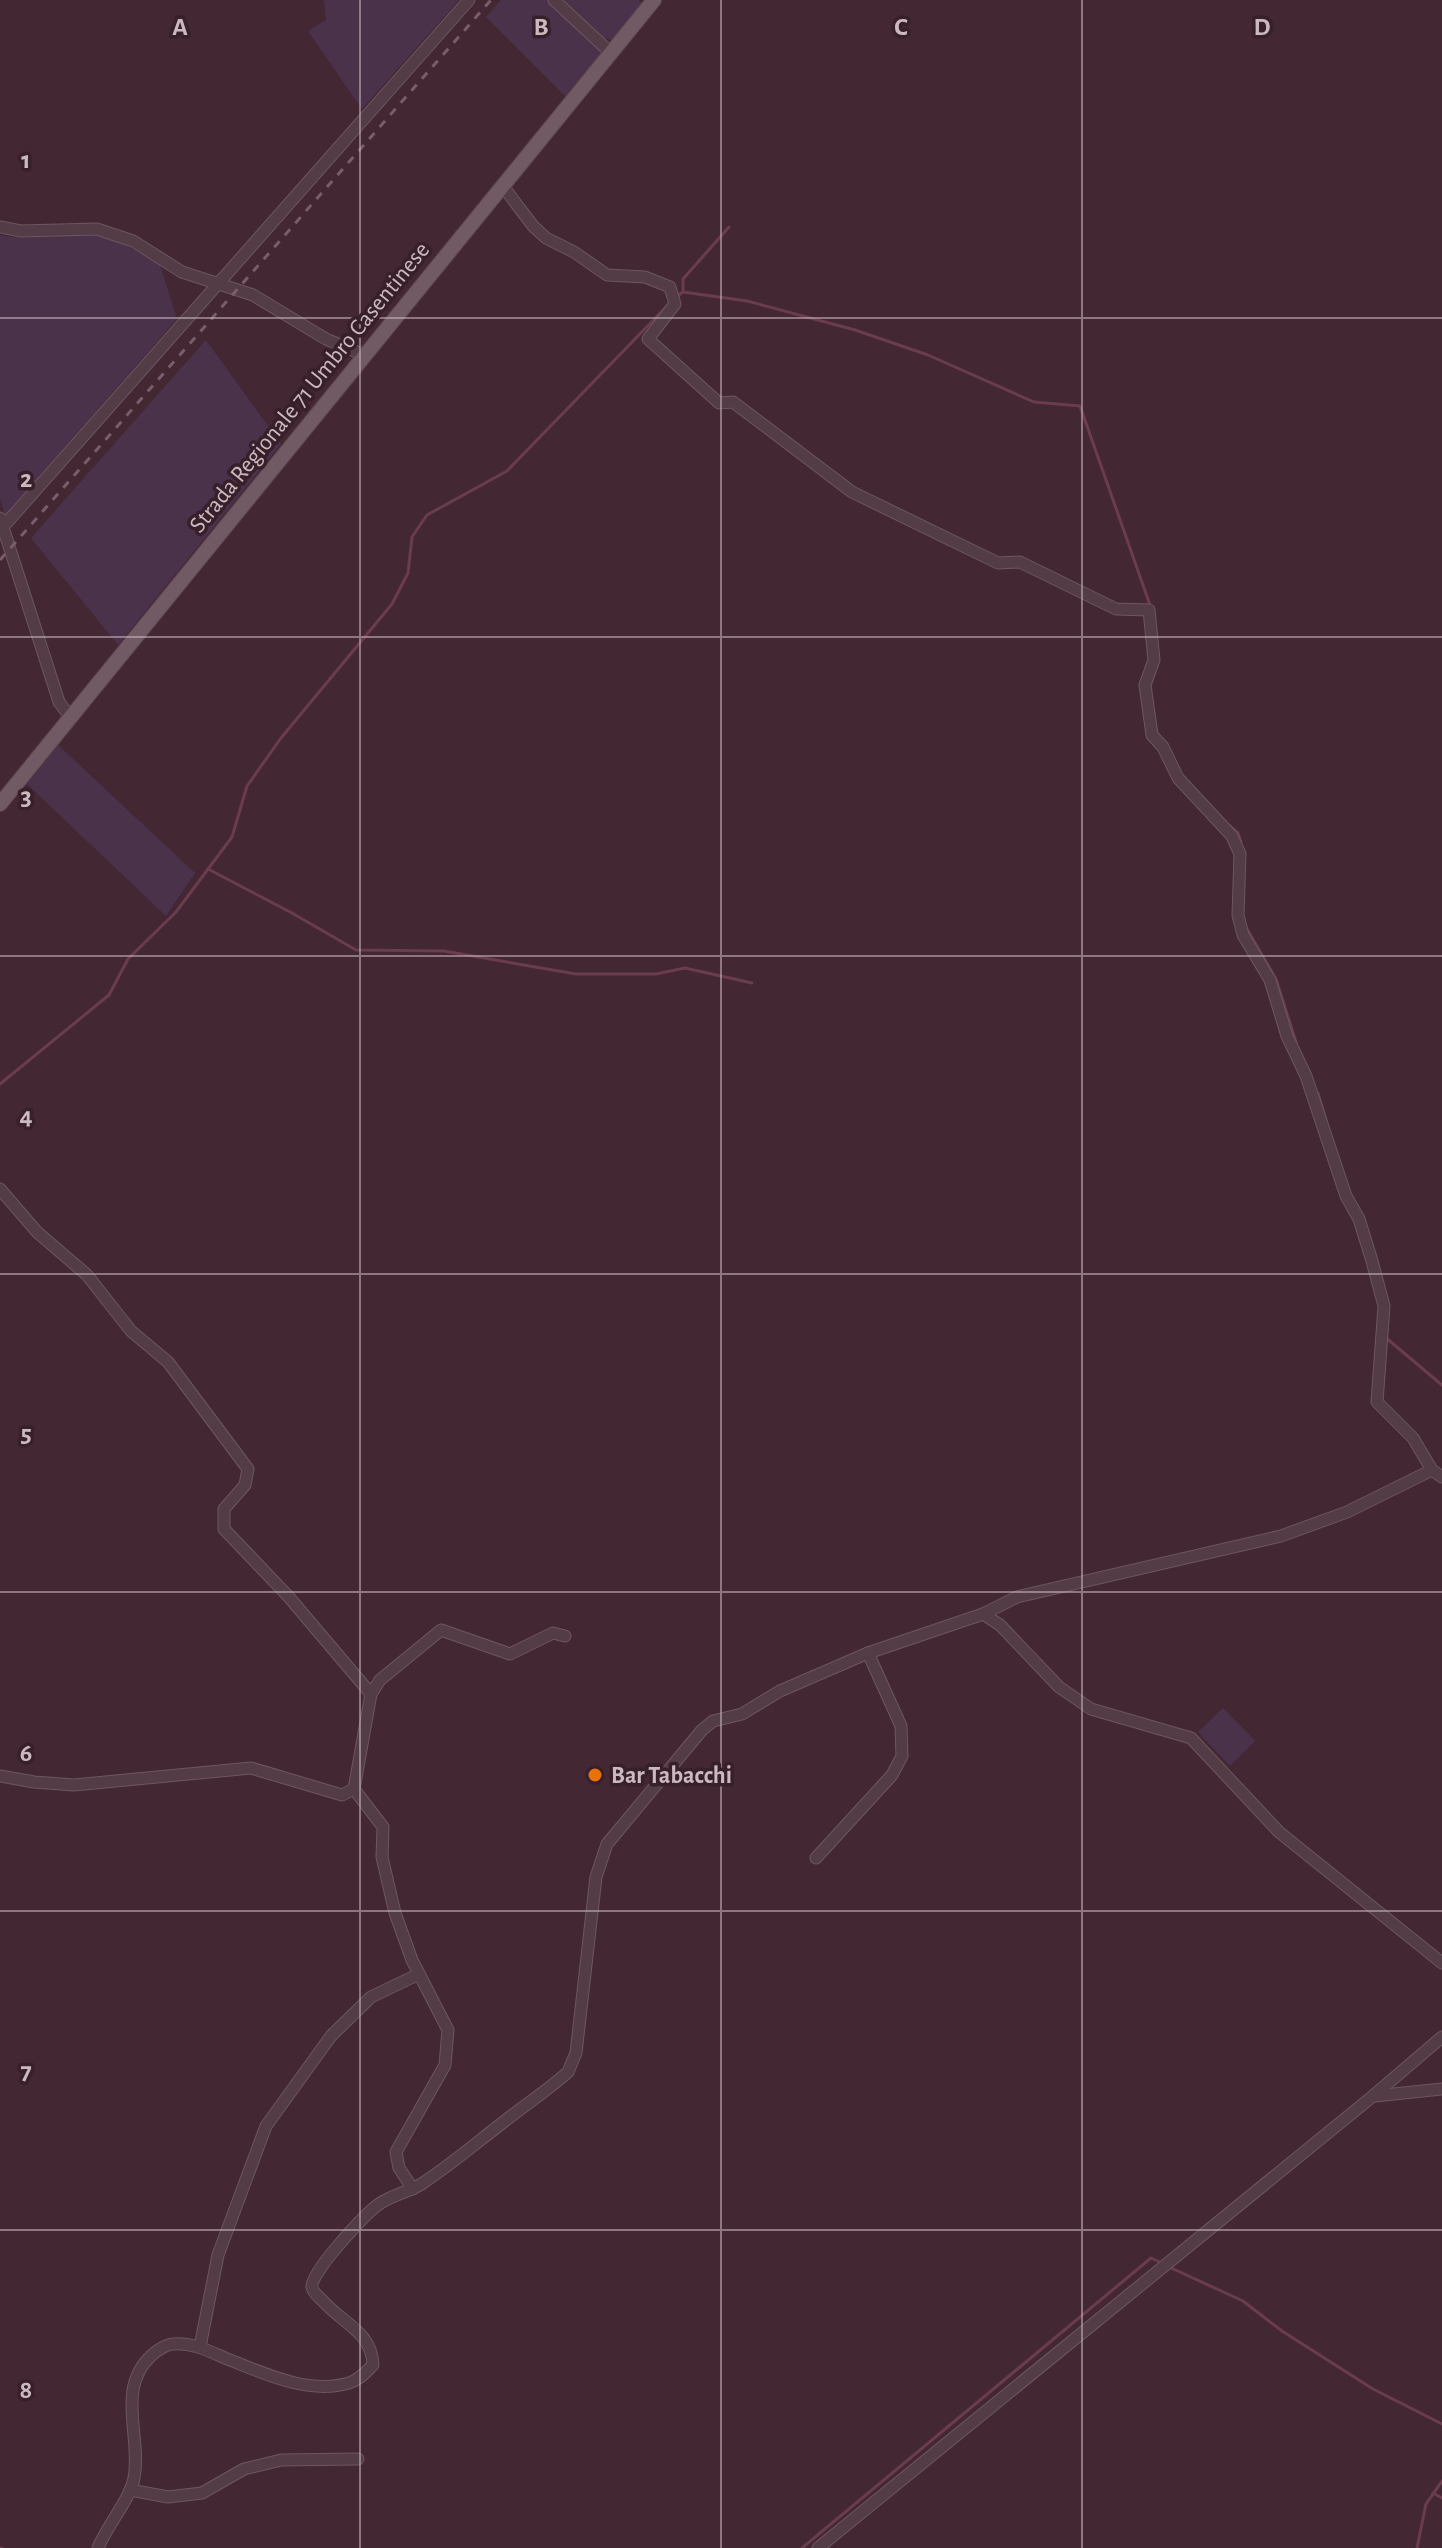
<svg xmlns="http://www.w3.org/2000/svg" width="1442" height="2548" font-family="'Alegreya Sans',sans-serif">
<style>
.green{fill:#4b324b}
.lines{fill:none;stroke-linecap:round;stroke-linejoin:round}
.stream{stroke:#6a3c4e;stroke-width:3}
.minor-casing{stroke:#6d5760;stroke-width:13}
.major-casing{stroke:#5c454e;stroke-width:16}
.minor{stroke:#533c45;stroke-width:11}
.major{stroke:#725a64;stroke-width:14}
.rail{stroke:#795e69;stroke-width:3;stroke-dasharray:8 8;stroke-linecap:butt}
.grid{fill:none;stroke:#ccb9c0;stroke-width:2;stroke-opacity:0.55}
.food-dot{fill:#e8710a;stroke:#38202a;stroke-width:3}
.labels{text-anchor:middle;stroke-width:7;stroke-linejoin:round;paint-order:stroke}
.street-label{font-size:24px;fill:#ccb9c0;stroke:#38202a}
.poi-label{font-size:24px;font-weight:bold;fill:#ccb9c0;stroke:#38202a;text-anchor:start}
.grid-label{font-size:26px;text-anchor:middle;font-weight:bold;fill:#ccb9c0;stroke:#38202a;stroke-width:7;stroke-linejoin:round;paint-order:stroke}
</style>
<rect width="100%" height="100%" fill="#432733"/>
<!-- green -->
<g class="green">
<polygon points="324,0 459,0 362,109 308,31 326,20"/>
<polygon points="501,0 548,0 603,52 565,96 486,17"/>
<polygon points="563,0 638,0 642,3 612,40 603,38"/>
<path d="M0,235c34,7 64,-4 96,1 23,3 45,18 64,29l17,54 -172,196 -5,-16z"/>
<polygon points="206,340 281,444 118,645 31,538"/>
<polygon points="58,745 195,873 166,916 27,784"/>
<polygon points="1223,1708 1255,1741 1230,1766 1198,1732"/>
</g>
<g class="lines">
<!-- stream -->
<g class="stream">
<polyline points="683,292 683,279 729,227"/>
<polyline points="676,297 683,292 747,301 855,330 928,355 1034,402 1080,406 1150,605"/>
<polyline points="1230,826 1238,833 1241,842"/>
<polyline points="208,869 292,913 356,950 444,951 576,974 656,974 685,968 752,983"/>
<polyline points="1247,929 1276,979 1296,1042"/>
<polyline points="0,1084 109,995 128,959 176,912 232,837 247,786 281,738 392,604 408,573 412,537 427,515 507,471 668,305"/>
<polyline points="1318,1093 1326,1120"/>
<polyline points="1385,1337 1442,1385"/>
<polyline points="1169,2267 1243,2301 1282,2331 1373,2389 1442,2424"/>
<polyline points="1433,2493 1442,2498"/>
<polyline points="0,2548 2,2548"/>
<polyline points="802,2548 1151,2258 1162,2263"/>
<polyline points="1417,2548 1426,2504 1442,2481"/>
</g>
<!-- minor casing -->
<g class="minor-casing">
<g id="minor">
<polyline points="554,0 611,53"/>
<polyline points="502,185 533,226 546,238 574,252 607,275 645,277 670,287 675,304 648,339 719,403 733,402 852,492 998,563 1020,562 1116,609 1149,610 1154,660 1145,685 1152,735 1163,747 1178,778 1232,836 1240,854 1238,915 1243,935 1270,980 1287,1036 1306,1076 1346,1196 1359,1219 1372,1261 1384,1306 1377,1402 1413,1438 1432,1470 1442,1477"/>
<polyline points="0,227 21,231 97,229 133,241 182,272 253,295 326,339 364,355"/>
<polyline points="0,518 59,702 70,717"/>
<polyline points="3,527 469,0"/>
<polyline points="0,1189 37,1232 87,1275 131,1331 168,1362 248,1469 245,1485 224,1509 224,1529 288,1596 371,1694"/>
<polyline points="983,1614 1017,1597 1281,1536 1347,1512 1432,1470"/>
<polyline points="0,1776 34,1782 74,1785 251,1768 342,1795 354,1789"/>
<polyline points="816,1858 892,1775 902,1756 901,1726 868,1653"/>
<polyline points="1375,2096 1442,2089"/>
<polyline points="413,2189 399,2168 396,2152 445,2065 448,2030 412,1960 395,1913 382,1857 383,1827 354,1789 371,1694 380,1680 441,1630 510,1654 553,1633 565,1636"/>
<polyline points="200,2347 218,2255 266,2126 331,2036 371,1997 419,1974"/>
<polyline points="130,2490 168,2497 202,2493 244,2469 281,2460 358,2459"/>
<path d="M98,2548c9,-23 32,-48 36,-70 8,-41 -19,-90 18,-123 4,-4 15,-11 21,-11 18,-2 36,7 52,14 38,15 83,37 124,25 10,-3 17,-11 24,-18 -1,-33 -31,-42 -50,-64 -4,-4 -10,-8 -11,-14 -2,-14 50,-69 63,-80 14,-12 33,-14 48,-24 27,-18 52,-39 78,-59 22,-18 46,-33 67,-52l8,-19 20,-176 11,-33 95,-114 11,-9 29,-7 38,-23 88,-38 115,-39 17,11 59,62 32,22 100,29 88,94 163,131"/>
<polyline points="818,2548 1373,2096 1442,2037"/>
</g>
</g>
<!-- major casing -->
<g class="major-casing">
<polyline id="major" points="0,804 654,0"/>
</g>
<!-- minor -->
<use href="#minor" class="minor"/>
<!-- major -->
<use href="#major" class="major"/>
<!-- rail -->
<polyline class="rail" points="0,560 491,0"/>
</g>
<!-- grid -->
<path class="grid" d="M360,0v2548M721,0v2548M1082,0v2548M0,318h1442M0,637h1442M0,956h1442M0,1274h1442M0,1592h1442M0,1911h1442M0,2230h1442"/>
<!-- markers -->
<circle class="food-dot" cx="595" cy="1775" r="8"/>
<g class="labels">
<!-- street labels -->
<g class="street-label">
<text transform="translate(309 387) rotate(-51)" y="8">Strada Regionale 71 Umbro Casentinese</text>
</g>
<!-- poi labels -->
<g class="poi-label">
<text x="611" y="1783">Bar Tabacchi</text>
</g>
</g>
<g class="grid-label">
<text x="180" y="35">A</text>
<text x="541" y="35">B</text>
<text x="901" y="35">C</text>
<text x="1262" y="35">D</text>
<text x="26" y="168">1</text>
<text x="26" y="487">2</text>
<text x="26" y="805">3</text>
<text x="26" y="1124">4</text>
<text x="26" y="1442">5</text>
<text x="26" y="1761">6</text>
<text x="26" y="2079">7</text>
<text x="26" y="2398">8</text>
</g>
</svg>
